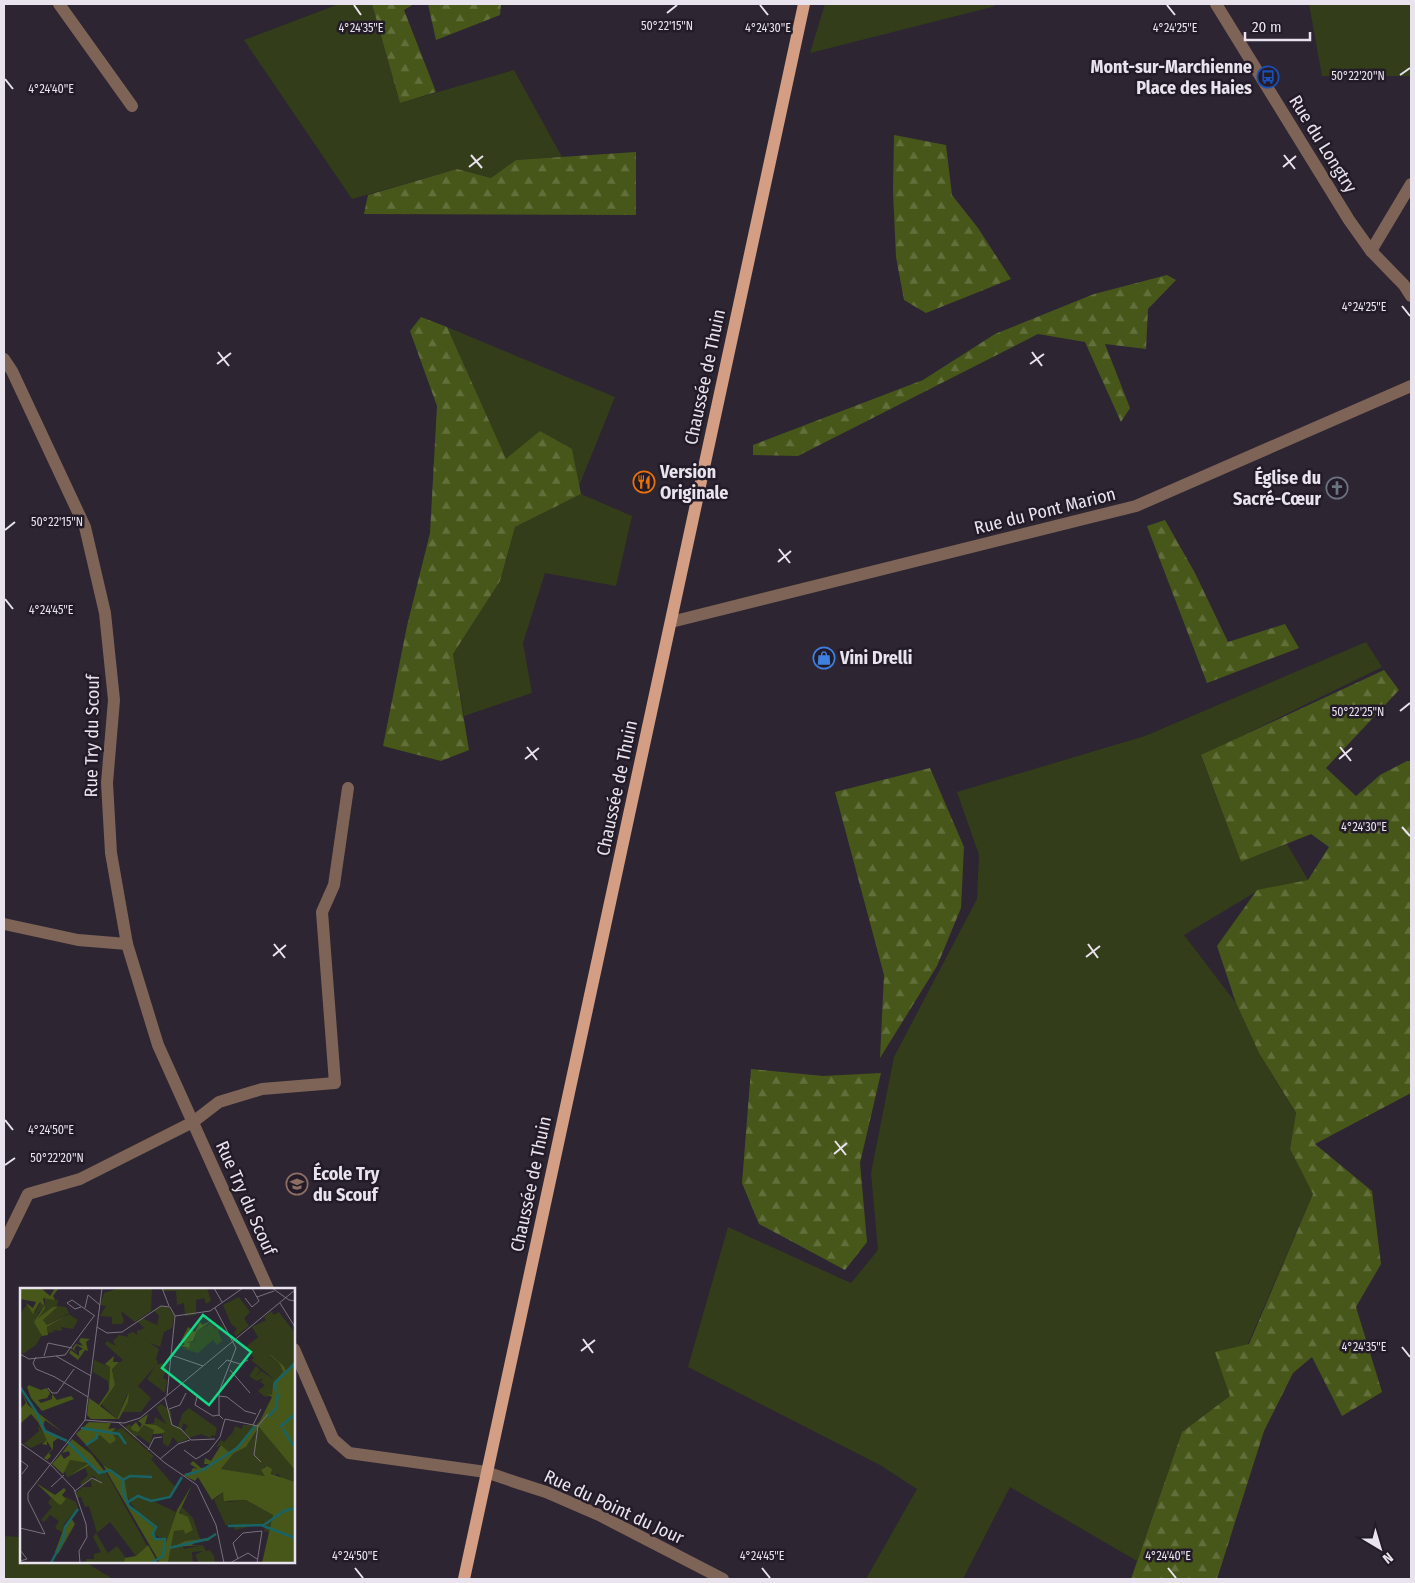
<svg xmlns="http://www.w3.org/2000/svg" width="1415" height="1583" font-family="'Fira Sans Condensed',sans-serif">
<style>
.grass{fill:#333d1a}
.forest{fill:url(#forest-firs)}
.lines{fill:none;stroke-linecap:round;stroke-linejoin:round}
.minor{stroke:#7e6457;stroke-width:12}
.major{stroke:#d39e84;stroke-width:12}
.ticks{fill:none;stroke:#e8e3ec;stroke-width:2}
.labels{text-anchor:middle;stroke-width:5;stroke-linejoin:round;paint-order:stroke}
.poi-label{font-size:18px;font-weight:bold;fill:#e8e3ec;stroke:#231c28;text-anchor:start}
.street-label{font-size:18px;fill:#e8e3ec;stroke:#231c28}
.inset-river{fill:none;stroke:#196364;stroke-width:2.5}
.inset-road{fill:none;stroke:#78717c;stroke-width:1}
.view{fill:#14d989;fill-opacity:0.15;stroke:#14d989;stroke-width:2.5}
.inset-edge{fill:none;stroke:#e8e3ec;stroke-width:2.5}
.ticks-label{font-size:12px;text-anchor:middle;fill:#e8e3ec;stroke:#231c28;stroke-width:5;stroke-linejoin:round;paint-order:stroke}
</style>
<defs>
<pattern id="forest-firs" width="22" height="20" patternUnits="userSpaceOnUse" patternTransform="scale(1.25)"><rect width="22" height="20" fill="#475719"/><path d="M5 1l3.5 6h-7zM16 11l3.5 6h-7z" fill="#626f3b"/></pattern>
</defs>
<rect width="100%" height="100%" fill="#2d2532"/>
<!-- grass -->
<g class="grass">
<polygon points="339,4 372,4 400,103 514,70 562,157 516,160 491,178 457,169 352,199 244,40"/>
<polygon points="825,4 998,4 992,7 810,53"/>
<polygon points="1309,4 1411,4 1411,76 1322,76"/>
<polygon points="447,327 615,397 579,486 572,449 506,460"/>
<polygon points="581,494 632,516 616,586 545,573 523,643 532,693 464,716 453,654 500,581 515,527"/>
<polygon points="1366,642 1382,667 1201,756 1241,862 1287,844 1308,880 1254,893 1184,935 1236,1003 1259,1053 1296,1114 1290,1149 1313,1194 1248,1344 1230,1396 1182,1432 1137,1561 1010,1487 963,1579 866,1579 917,1489 880,1465 688,1367 728,1227 851,1283 878,1250 871,1173 894,1057 977,899 979,855 957,792 1145,736"/>
<polygon points="4,1536 21,1537 21,1562 85,1562 113,1579 4,1579"/>
</g>
<!-- forest -->
<g class="forest">
<polygon points="372,4 414,4 404,10 436,92 400,103"/>
<polygon points="428,4 501,4 500,15 436,40"/>
<polygon points="894,135 946,145 952,195 978,228 1011,279 926,313 904,300 896,257 893,191"/>
<polygon points="636,152 636,215 364,214 368,195 457,169 491,178 516,160"/>
<polygon points="1167,275 1176,280 1148,309 1146,349 1105,344 1130,408 1121,422 1085,342 1038,334 798,456 753,455 753,445 923,380 995,334 1094,294"/>
<polygon points="421,317 447,327 506,459 540,431 572,449 581,494 515,527 500,581 453,654 469,750 441,761 383,746 407,626 430,533 437,406 410,331"/>
<polygon points="1165,520 1195,573 1228,642 1285,624 1299,648 1207,683 1147,526"/>
<polygon points="1384,670 1399,690 1326,768 1356,796 1380,775 1407,761 1411,761 1411,1093 1315,1144 1372,1191 1381,1264 1356,1307 1382,1392 1342,1416 1312,1357 1293,1373 1264,1431 1217,1579 1131,1579 1182,1432 1230,1396 1215,1352 1249,1344 1313,1194 1290,1149 1296,1113 1259,1053 1236,1003 1217,946 1257,890 1308,880 1329,847 1311,834 1241,862 1201,755"/>
<polygon points="930,768 964,847 961,908 937,966 880,1058 884,975 835,792"/>
<polygon points="751,1069 823,1076 881,1073 860,1163 867,1242 845,1270 759,1224 742,1183"/>
</g>
<g class="lines">
<!-- minor -->
<g class="minor">
<polyline points="59,4 132,106"/>
<polyline points="1216,4 1349,220 1371,251 1404,285 1411,296"/>
<polyline points="1371,251 1411,184"/>
<polyline points="4,359 12,371 85,527 105,613 114,700 107,783 111,853 127,944 158,1045 268,1289"/>
<polyline points="671,622 1136,506 1411,386"/>
<polyline points="4,924 78,940 127,944"/>
<polyline points="4,1243 28,1194 80,1179 193,1122 219,1102 262,1089 335,1083 322,912 334,885 348,788"/>
<polyline points="294,1349 333,1439 349,1453 486,1472 518,1483 546,1492 599,1515 723,1579"/>
</g>
<!-- major -->
<polyline class="major" points="464,1579 804,4"/>
</g>
<!-- ticks -->
<path class="ticks" d="M354,5l7,10M760,5l8,10M1167,5l8,10M667,13l10,-8M1400,75l10,-7M5,79l8,10M471,155l11,13M1284,155l11,14M469,167l14,-11M1283,167l13,-11M1402,306l8,10M218,352l11,14M1032,352l10,14M217,364l14,-11M1030,364l14,-10M5,530l10,-8M779,549l11,14M778,562l13,-11M5,599l8,10M1400,711l10,-8M527,747l10,13M1340,747l11,14M525,759l14,-11M1339,759l13,-11M1402,827l8,9M274,944l11,14M1088,944l10,14M273,956l13,-11M1086,957l14,-11M5,1120l8,10M835,1141l11,14M834,1154l13,-11M5,1165l10,-7M583,1339l10,14M1402,1347l8,10M581,1351l14,-11M355,1568l8,10M762,1568l8,10M1168,1568l8,10"/>
<!-- icons -->
<defs>
<g id="bus-ring" transform="scale(1.125)"><circle r="9.5" fill="#231c28" stroke="#1a4fb4" stroke-width="1.5"/><path d="M-5-6H5V4H4V6H2V4H-2V6H-4V4H-5ZM-3.5-4V0h7V-4ZM-3.5 1.2v1.5H-2V1.2ZM2 1.2v1.5H3.5V1.2Z" fill="#1a4fb4"/></g>
<g id="restaurant-ring" transform="scale(1.125)"><circle r="9.5" fill="#231c28" stroke="#e8710a" stroke-width="1.5"/><path d="M-5-6h1v4h1v-4h1v4h1v-4h1v5L-1.5 .5V6h-2V.5L-5-1ZM5-6V6H3V1.5H1.5Q1.5-4 5-6Z" fill="#e8710a"/></g>
<g id="church-ring" transform="scale(1.125)"><circle r="9.5" fill="#231c28" stroke="#6b7280" stroke-width="1.5"/><path d="M-1.2-6h2.4v3.5h3.3v2.4h-3.3V6h-2.4V-.1h-3.3v-2.4h3.3Z" fill="#6b7280"/></g>
<g id="shop-ring" transform="scale(1.125)"><circle r="9.5" fill="#231c28" stroke="#3f7fe0" stroke-width="1.5"/><path d="M-5-2.5h2.3a2.7 3.5 0 0 1 5.4 0H5L5.5 6h-11ZM-1.5-2.5h3a1.5 2.3 0 0 0-3 0Z" fill="#3f7fe0"/></g>
<g id="school-ring" transform="scale(1.125)"><circle r="9.5" fill="#231c28" stroke="#8d6e63" stroke-width="1.5"/><path d="M0-5L7-2L0 1L-7-2ZM-4 1L0 2.5L4 1V4Q0 6-4 4Z" fill="#8d6e63"/></g>
</defs>
<g fill-rule="evenodd">
<use href="#bus-ring" x="1268" y="77"/>
<use href="#restaurant-ring" x="644" y="482"/>
<use href="#church-ring" x="1337" y="488"/>
<use href="#shop-ring" x="824" y="658"/>
<use href="#school-ring" x="297" y="1184"/>
</g>
<g class="labels">
<!-- poi labels -->
<g class="poi-label">
<text x="1252" y="73" text-anchor="end">Mont-sur-Marchienne<tspan x="1252" dy="21">Place des Haies</tspan></text>
<text x="660" y="478">Version<tspan x="660" dy="21">Originale</tspan></text>
<text x="1321" y="484" text-anchor="end">Église du<tspan x="1321" dy="21">Sacré-Cœur</tspan></text>
<text x="840" y="664">Vini Drelli</text>
<text x="313" y="1180">École Try<tspan x="313" dy="21">du Scouf</tspan></text>
</g>
<!-- street labels -->
<g class="street-label">
<text transform="translate(1323 144) rotate(58)" y="6">Rue du Longtry</text>
<text transform="translate(705 377) rotate(-78)" y="6">Chaussée de Thuin</text>
<text transform="translate(1045 511) rotate(-14)" y="6">Rue du Pont Marion</text>
<text transform="translate(92 736) rotate(-89)" y="6">Rue Try du Scouf</text>
<text transform="translate(617 788) rotate(-78)" y="6">Chaussée de Thuin</text>
<text transform="translate(531 1184) rotate(-78)" y="6">Chaussée de Thuin</text>
<text transform="translate(246 1198) rotate(66)" y="6">Rue Try du Scouf</text>
<text transform="translate(614 1507) rotate(25)" y="6">Rue du Point du Jour</text>
</g>
</g>
<!-- overview -->
<g transform="translate(20 1288)">
<rect width="275" height="275" fill="#2d2532"/>
<path d="M100,0h32l-1,23 -16,11 -14,-11 3,10 -2,3h-10v-7l-12,-1 6,-10 -6,-1 4,-12zM142,0h45l4,13 -5,3 -2,-6 -8,2v15l-11,1 -1,-13 -7,2 -1,-14h-13zM25,9l13,3 -1,6 9,1 3,6 -22,12 -4,-5 6,-6 -12,3 8,-9zM219,9l11,15 -6,6 5,8 -13,10 -2,-3 3,-4 -6,-5 -8,-19zM21,14l3,5 -6,6 -2,11 6,11 -6,10 -13,9 -3,-3 1,-38 6,-9 8,9zM142,18l7,2 5,7 -2,13 -8,4 -4,15 -10,-4 9,6 -3,10 2,4 -20,23 13,12 -10,14h-20l7,-10 -1,-8 -10,25 -17,-16 15,-18 -3,-17 11,-8 -18,-16 2,-3 9,5 -3,-5 6,-6 10,2 -2,-3 6,-2 4,3v-4l7,-3 -6,-6 4,-4 15,7 2,-9 -5,-6zM251,23l3,4 5,-3 16,21v30l-10,8 -4,-8 -9,-7h-3l10,7 4,10 -10,10 -1,12 -7,2 -7,-6 7,-6 -5,-3 3,-4 -6,3 -8,-5 7,-10 4,4 -5,7 6,-6 13,8 -23,-19 3,-2 -8,-11 12,-10 -6,-10 14,-7 -2,-3zM49,26l9,6 -5,9 -12,-2 1,4 -9,-1 2,2 -7,1 -1,-6zM192,35l3,6 7,-4 2,3 -6,3 4,10 -5,4 -4,-5 -15,13 -17,-5h8v-7l5,1 3,-11zM74,72l16,7 -1,23 -1,-9 -15,-9zM142,75l5,5 -4,10 4,2 -2,13 -18,-14 9,-14zM141,116l10,7 1,15 6,1 4,-13 7,-6 28,20 -2,8 -4,-1v3l-10,-4 -12,4 -5,-7 4,-5 -5,-3 -1,6 6,10 -10,4 -5,-6 -5,10 -5,-4v-9h-10l-3,10 -12,-9 -3,3 -11,-10 6,-4 3,6 8,-1 3,-4 10,-2 1,-6 11,7 -10,-17zM18,137l10,15 -17,8 -7,-4 15,-13zM223,137h12l-25,28 -9,-8 -5,2 5,-7 3,2 9,-10 2,-6 7,3zM240,139l35,43v12l-10,-1 -8,-8 -2,3 -11,-10 1,10 -44,-7 13,-16 12,-6zM102,140l32,28 -3,3 25,29 -6,10 -15,4 21,10 -10,32 -1,-5 -11,-4 2,-10 -10,-4 -15,-17 -8,-16 1,-10 -21,-13 -17,-20 14,-10zM50,172l17,1 2,3 -22,13 -3,-6zM70,177l9,9 6,-1 5,6 37,67 -11,10 -26,-34 -13,11 -8,-27 -4,1 -4,-10 -4,1 -1,-6 7,-5h9l-2,-7 6,-2 -3,-2 -11,10 -2,-3 8,-8 -3,-7zM203,204l5,10 18,-2 27,15 -4,17 -5,-1 1,-4 -9,-2 -21,5 -4,-6 -5,2 -12,-26zM46,209l10,5 2,6 -14,16 -1,9 -8,-5 4,-7 -9,-6 -6,7 -3,-2 11,-13 -4,-4 3,-5 6,5zM162,219l11,11 7,21 -15,2 -11,6 8,-3 2,5 19,-4 3,6 4,-1 4,6 1,7h-16l-4,-8 8,-4 -11,1 1,11h-25l6,-32 10,-1 1,3 8,-3 -4,-10 -9,-7zM76,245l12,20 9,-7 9,12 -2,5h-38v-4h8v-5l7,-2 -8,-15z" fill="#333d1a"/>
<path d="M0,0h21l9,8 5,-8h4l-6,8 2,4 -12,-2 2,10 -7,10 15,-11h4l-14,13 4,5 22,-11 -22,13 1,8 -6,1 -8,-14 10,-16 -4,-4 -7,12 -7,-11 7,5 3,-6 -16,-3zM193,32l-16,11 -4,10 -6,1 3,1 -1,5 -8,-2 4,-2 -4,-3 7,-14 7,5 5,-10 2,3zM61,50l9,1 -4,3 2,9 -3,-1 -7,10 -9,-7 2,-3 8,6v-5l4,-2 -6,-4 -3,4 3,3 -5,-3 4,-5 7,2 -4,-5zM249,67l3,1 12,10 2,5 9,-8v107l-36,-43 -13,20 -12,6 -13,16 44,7 -4,-6 6,-4 5,3 -1,5 24,8v81h-33l11,-48 -27,-15 -22,1 -1,-9 -11,8 -14,-23 -3,4 -12,-6 8,-3 2,-4 5,1 -8,-5 3,-3 8,7 5,-1 3,-3h-5l1,-6 6,3 10,-16 9,8 30,-32 12,-24 -5,-3 5,1 1,-12 10,-11 -4,-9zM94,68l-1,6h6l-7,7 3,16 -15,21 17,13 12,-27 -1,10 -9,17h15h-43l-4,-4 2,-17 10,7 10,-15 1,-23 -5,-3zM9,97l12,5 6,-2 3,5 -3,5 -9,2 3,3 11,-4v-5l5,6 14,-4 3,3 -32,12 -11,-13 -4,-11zM0,100l8,17 37,29 -20,-14 -2,6 -4,-8 5,13 21,10 -7,-3 -5,4v7l-4,4 2,3 -4,4 -3,-2 8,-9 -5,-8v4l-5,-1 5,-4 -9,-18 -7,-8 -11,10v-15l6,-6zM128,126l-3,10 11,1 9,6 -2,2 -10,1 1,-4 -10,-5 -6,7 -6,-2 -1,-3 5,-5 4,6 2,-4 -4,-3zM69,134l22,1 -3,6 8,-1 -4,4 4,8 -6,4 -10,-9 -14,10 14,15 -24,-26zM52,151l19,15 18,23 -6,-6 -5,2 -8,-8 -24,13 23,-15 -19,-3 -7,14 -11,-10 9,-10 3,5 6,-4 -1,-4 -7,2zM83,177l21,13 5,28 26,22 -3,5 2,6 10,1 2,3 11,-33 15,-25 -13,28 9,4 5,13 -8,4 -1,-4 -10,1 -6,32h-8zM16,195l19,12 9,-7 2,2 -4,5 4,4 -5,6 -4,-2zM51,230l4,6 -17,30 -3,-2 10,-27zM197,245l-9,8h-13l-3,4h11l-30,2 12,-6 24,-3zM128,257l10,18h-34l1,-5 11,-2z" fill="#475719"/>
<path class="inset-river" d="M0,99l17,26 8,18 22,10M256,103l-1,-8 20,-20M248,129l8,-9 2,-15M260,139l15,-13M61,140l38,6 7,10M263,141l12,19M48,154l31,31 11,-3 13,10v12l6,14 27,21 -3,6 2,6h10l-2,17 -12,7M66,157l11,-7 -1,-5M181,183l36,-23 18,-22M165,187l15,-4M103,192l7,-4 22,1M108,214l10,-6 13,5 19,-4 12,-20M241,237l34,13M208,238l36,-1 20,-14 11,-3M149,260l39,-9 8,-5M31,275l12,-23 2,-13 13,-18"/>
<path class="inset-road" d="M142,0l7,18M194,0l8,14M252,0l17,12 6,1M237,9l17,-6M225,10l7,9 7,-6 -7,-13M47,15l5,-3 23,16M47,15l8,6 6,-2M260,15l15,24M65,20l3,-13 12,10M195,20l21,40 -17,44v23l4,4M155,28l35,-5 33,-23M77,39l10,6 15,-1 39,-26 9,1 5,9M0,66l9,5 36,-4 29,-39M151,67l32,11M24,68l4,-13 24,5M36,68l35,20M16,69l-3,6 3,6 19,8 33,20M198,81l9,-9 13,4 8,-4M210,82l20,23M28,100l4,5h5l17,-24M147,107l8,-79M199,108l8,1 18,14 11,3M177,109l-2,8 18,11 6,-1M145,110l7,27 9,4 10,11 24,-1M149,121l11,-4 6,-12M65,132l39,3 16,-5 155,-128M98,134l47,41 32,22 19,40 8,38M233,137l8,-16M238,138l10,-12M0,155l30,21M128,162l6,-12 8,-1M164,162l12,9 13,-8 11,-14 5,-18 33,7 -4,29 7,7M140,171l18,-15 12,-4M0,172l8,6 -6,8M30,176l24,25 12,35 1,13 -8,14 1,12M31,199l13,-12M55,203l17,-13 10,5M0,240l25,6 -17,-34v-7l57,-73 17,-132M0,262l7,9 -7,2M218,271l-5,-16 10,-10 19,-2 -5,32M210,275l18,-10 9,6"/>
<path class="view" d="M183,27l48,37 -42,53 -47,-37z"/>
<rect width="275" height="275" class="inset-edge"/>
</g>
<g class="ticks-label">
<text x="667" y="30">50°22'15"N</text>
<text x="361" y="32">4°24'35"E</text>
<text x="768" y="32">4°24'30"E</text>
<text x="1175" y="32">4°24'25"E</text>
<text x="1358" y="80">50°22'20"N</text>
<text x="51" y="93">4°24'40"E</text>
<text x="1364" y="311">4°24'25"E</text>
<text x="57" y="526">50°22'15"N</text>
<text x="51" y="614">4°24'45"E</text>
<text x="1358" y="716">50°22'25"N</text>
<text x="1364" y="831">4°24'30"E</text>
<text x="51" y="1134">4°24'50"E</text>
<text x="57" y="1162">50°22'20"N</text>
<text x="1364" y="1351">4°24'35"E</text>
<text x="355" y="1560">4°24'50"E</text>
<text x="762" y="1560">4°24'45"E</text>
<text x="1168" y="1560">4°24'40"E</text>
</g>
<!-- border -->
<rect width="1415" height="1583" fill="none" stroke="#e8e3ec" stroke-width="10"/>
<!-- north arrow -->
<g transform="translate(1380 1548) rotate(142)" stroke="#231c28" stroke-width="4" paint-order="stroke">
<path d="M0-4L9 19L0 12L-9 19Z" fill="#e8e3ec"/>
<text y="-8" font-size="14" font-weight="bold" text-anchor="middle" fill="#e8e3ec">N</text>
</g>
<!-- scale -->
<path d="M1245 32v8h65v-8" fill="none" stroke="#e8e3ec" stroke-width="2.5"/>
<text x="1252" y="32" font-size="15" fill="#e8e3ec" stroke="#231c28" stroke-width="4" paint-order="stroke">20 m</text>
</svg>
